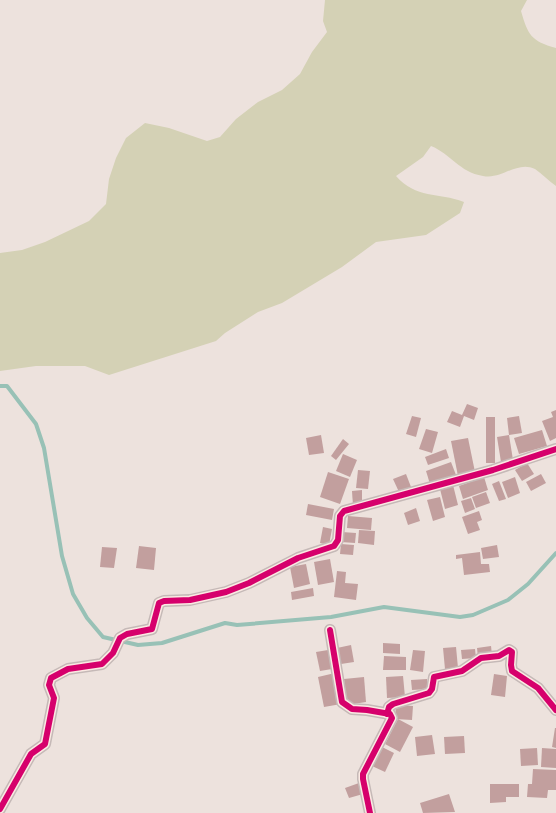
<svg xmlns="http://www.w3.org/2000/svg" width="556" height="813" font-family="Manrope,sans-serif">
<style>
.green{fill:#d4d1b5}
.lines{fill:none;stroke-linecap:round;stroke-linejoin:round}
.stream{stroke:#98c1b6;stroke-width:4}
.building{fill:#c29f9e}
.minor{stroke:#c5b9b7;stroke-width:12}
.cycleway-casing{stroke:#fbeae3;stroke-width:9}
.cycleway{stroke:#d6006c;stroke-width:6}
</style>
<rect width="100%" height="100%" fill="#ede2dd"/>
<!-- green -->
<path class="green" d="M325,0h202l-6,11c7,24 10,30 35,37v138c-7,-5 -14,-12 -21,-17 -18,-9 -33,11 -52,7 -24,-4 -32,-22 -52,-30l-8,11 -27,19c20,23 42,16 68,26l-4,11 -34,22 -50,7 -34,25 -60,36 -24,9 -33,21 -9,8 -107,34 -24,-9h-49l-36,5v-118l22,-3 23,-8 44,-21 17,-17 3,-25 7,-21 10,-20 19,-15 24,5 38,13 13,-4 16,-18 22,-17 24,-12 18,-16 12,-22 15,-20 -4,-11z"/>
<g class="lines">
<!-- stream -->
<polyline class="stream" points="0,386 7,386 36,424 44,448 62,556 73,594 87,618 103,637 138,645 162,643 225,623 237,625 331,617 384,607 460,617 473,615 508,600 528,584 556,553"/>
</g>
<!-- building -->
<g class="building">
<polygon points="467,404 478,408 474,420 464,416 460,427 447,422 452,411 462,415"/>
<polygon points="556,410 556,438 550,441 542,421 553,417 551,412"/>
<polygon points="412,416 421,418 416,437 406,434"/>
<polygon points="519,416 522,433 509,435 507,418"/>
<rect x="486" y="417" width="9" height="46"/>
<polygon points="426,429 438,432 432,453 419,449"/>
<polygon points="542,430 547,446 519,454 514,438"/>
<polygon points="321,435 324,453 309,455 306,438"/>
<polygon points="509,435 513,460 501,462 497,437"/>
<polygon points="468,438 475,472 458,476 451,441"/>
<polygon points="343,439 349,444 336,460 331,456"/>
<polygon points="446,449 449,458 428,465 425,457"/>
<polygon points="343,454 357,460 350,477 336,471"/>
<polygon points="451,462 456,475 430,484 426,471"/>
<polygon points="527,463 534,474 522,481 515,470"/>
<polygon points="358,470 370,471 368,489 356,488"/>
<polygon points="328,472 349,479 340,504 320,497"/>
<polygon points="406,474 411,487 399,492 393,479"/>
<polygon points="541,474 546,483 531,491 526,482"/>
<polygon points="484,477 488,490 463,499 459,486"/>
<polygon points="515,477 520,493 508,498 502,482"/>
<polygon points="499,481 506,499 499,501 492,484"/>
<polygon points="453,485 458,505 445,509 440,489"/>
<polygon points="362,490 362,505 353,506 352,491"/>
<polygon points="486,492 490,503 476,508 472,497"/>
<polygon points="440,497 445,517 433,521 427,500"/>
<polygon points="471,498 475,509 465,513 461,501"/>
<polygon points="308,504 334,509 332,520 306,515"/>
<polygon points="416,508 420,521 408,525 404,513"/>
<polygon points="479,511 482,520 477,522 480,530 468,534 462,517"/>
<polygon points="348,516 372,518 371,530 347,528"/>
<polygon points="323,527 332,529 329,545 320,543"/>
<polygon points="359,530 375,531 374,545 358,543"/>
<polygon points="342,532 356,533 355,543 341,542"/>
<polygon points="341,544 354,545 353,555 340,554"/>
<polygon points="497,545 499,557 483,559 481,548"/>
<polygon points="139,546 156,548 154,570 136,568"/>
<polygon points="102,547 117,548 114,568 100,567"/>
<polygon points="480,552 481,564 489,564 490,572 464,575 462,558 456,559 456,555"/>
<polygon points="330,559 334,582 318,585 314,562"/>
<polygon points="306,564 310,584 294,588 290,567"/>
<polygon points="337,571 346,572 345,583 358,584 356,600 334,597"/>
<polygon points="313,588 314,596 292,600 291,592"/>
<polygon points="383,643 400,644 400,654 383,653"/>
<polygon points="351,645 354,662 341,664 337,648"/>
<polygon points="491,646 492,655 478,657 477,648"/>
<polygon points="456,647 458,668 445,669 443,648"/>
<polygon points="475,649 476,658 462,659 461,650"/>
<polygon points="328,650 332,669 320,671 316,652"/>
<polygon points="413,650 425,651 423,672 410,670"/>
<polygon points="384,656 406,657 406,670 383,670"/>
<polygon points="335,673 341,704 324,707 318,677"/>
<polygon points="494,674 507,676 505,697 491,695"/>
<polygon points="403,676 405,697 387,698 386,677"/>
<polygon points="364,677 366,702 347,705 344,679"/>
<polygon points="427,679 428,689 412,690 411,680"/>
<polygon points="396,705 413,706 412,720 395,719"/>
<polygon points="398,719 413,727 400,752 385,744"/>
<polygon points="555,728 556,728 556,748 552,747"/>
<polygon points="432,735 435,754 417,756 415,737"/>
<polygon points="464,736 465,753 445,754 444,737"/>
<polygon points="382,747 394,753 385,772 372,766"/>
<polygon points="537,748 538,765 521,766 520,749"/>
<polygon points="542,748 556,749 556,768 541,767"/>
<polygon points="533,769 556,770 556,790 548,790 547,798 527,797 528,784 532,784"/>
<polygon points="359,783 363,794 349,798 345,788"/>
<polygon points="490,784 519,784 519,797 506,797 506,802 490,803"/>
<polygon points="449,794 455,812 423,813 420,803"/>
</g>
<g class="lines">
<!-- minor -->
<g class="minor">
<polyline points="330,630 342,702 352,709 367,710 390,714 392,718 363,774 363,779 370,813"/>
<polyline points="387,714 389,707 393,704 429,693 432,689 434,677 462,671 481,658 499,656 509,650 512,652 511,665 512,671 538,688 556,710"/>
<polyline points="0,809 31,754 45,744 54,698 49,685 51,678 68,669 102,664 113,653 120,638 127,634 152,629 159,603 164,601 190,600 226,592 249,583 298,558 334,546 338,540 340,516 344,511 493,470 556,449"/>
</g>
<!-- cycleway casing -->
<g class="cycleway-casing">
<g id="cycleway">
<polyline points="330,630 342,702 352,709 367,710 390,714 392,718 363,774 363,779 370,813"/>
<polyline points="387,714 389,707 393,704 429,693 432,689 434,677 462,671 481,658 499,656 509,650 512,652 511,665 512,671 538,688 556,710"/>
<polyline points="0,809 31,754 45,744 54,698 49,685 51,678 68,669 102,664 113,653 120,638 127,634 152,629 159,603 164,601 190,600 226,592 249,583 298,558 334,546 338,540 340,516 344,511 493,470 556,449"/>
</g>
</g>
<!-- cycleway -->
<use href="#cycleway" class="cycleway"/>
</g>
</svg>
